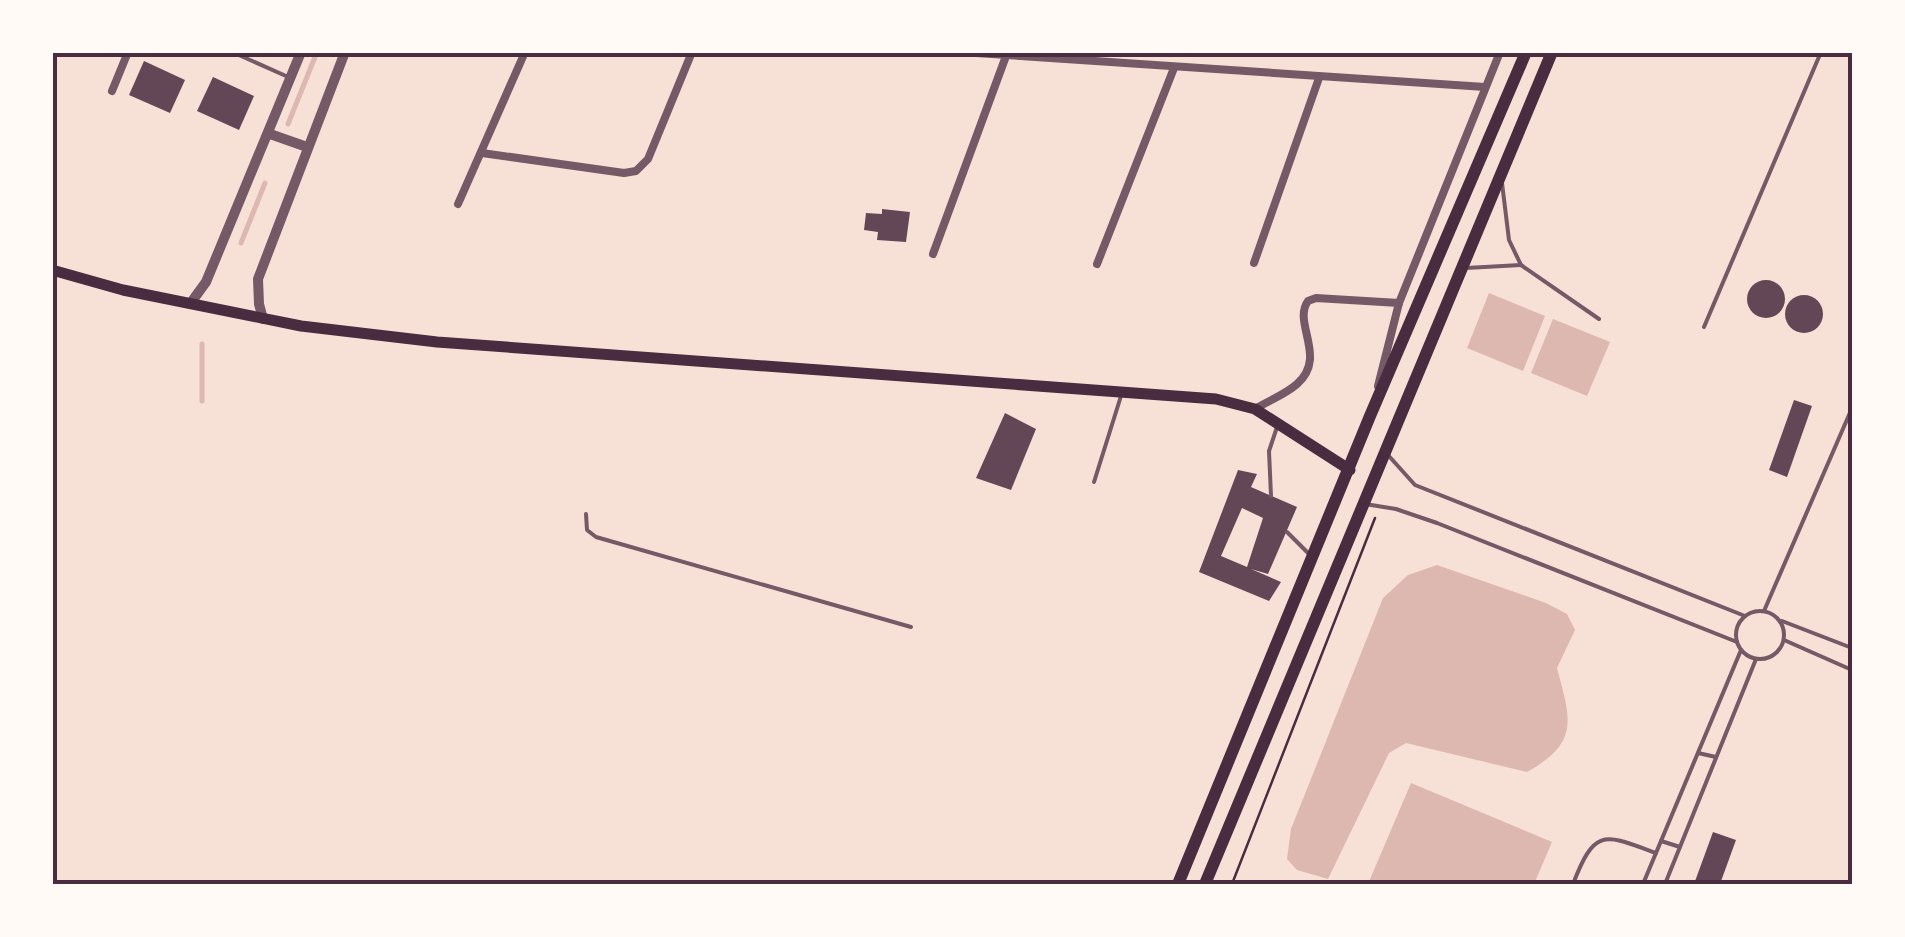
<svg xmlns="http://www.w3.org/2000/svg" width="1905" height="937" font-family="'DejaVu Sans',sans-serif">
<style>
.water{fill:#dcb8b0}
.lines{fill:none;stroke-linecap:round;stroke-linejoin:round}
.stream{stroke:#dcb8b0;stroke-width:5}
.building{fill:#644757;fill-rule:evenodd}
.path{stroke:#4a2c40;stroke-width:2.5}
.service{stroke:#755966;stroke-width:4}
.minor{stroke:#755966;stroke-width:8}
.tertiary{stroke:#755966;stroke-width:10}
.secondary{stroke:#4a2c40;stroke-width:11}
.primary{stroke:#4a2c40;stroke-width:12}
.neatline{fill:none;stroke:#4a2c40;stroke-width:4}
</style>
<rect width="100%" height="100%" fill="#f7e1d7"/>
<!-- water -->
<g class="water">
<polygon points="1489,293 1545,316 1523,371 1467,348"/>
<polygon points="1553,319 1610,342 1587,396 1531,373"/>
<path d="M1437,565l109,38 21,11 8,16 -18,38c13,50 24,74 -30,104l-121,-29 -17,10 -61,126 -31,-9 -10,-11 4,-30 92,-231 25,-23z"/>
<polygon points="1411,783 1552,842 1534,884 1368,884"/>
</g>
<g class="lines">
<!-- stream -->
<g class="stream">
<polyline points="288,124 317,52"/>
<polyline points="241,243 265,183"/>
<polyline points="202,401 202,344"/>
</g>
</g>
<!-- building -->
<g class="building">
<polygon points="144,61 185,80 170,113 129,95"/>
<polygon points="213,77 254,96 239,130 197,111"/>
<polygon points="882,209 910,212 906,242 877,240 878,232 864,230 866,213 882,214"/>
<circle cx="1766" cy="299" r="19"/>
<circle cx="1804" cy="314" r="19"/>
<polygon points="1794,400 1812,406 1787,477 1769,470"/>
<polygon points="1005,413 1036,429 1011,490 976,478"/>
<path d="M1238,470l19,4 -6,13 46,20 -29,67 -17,-5 30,13 -12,19 -70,-29zM1242,508l21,10 -16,49 -26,-11z"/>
<polygon points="1713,832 1736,840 1720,884 1694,884"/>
</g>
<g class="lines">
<!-- path -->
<polyline class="path" points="1232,884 1375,518"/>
<!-- service -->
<g class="service">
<polyline points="232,52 286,76"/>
<polyline points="1502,183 1509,240 1521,265 1599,319"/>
<polyline points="1466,268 1521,265"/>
<polyline points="1704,327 1821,52"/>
<polyline points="1388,455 1415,485 1745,616"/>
<polyline points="1094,482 1121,396"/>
<polyline points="1271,496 1269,451 1277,427"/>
<polyline points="1365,504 1396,509 1437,523 1737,642"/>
<polyline points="586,514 587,530 596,537 911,627"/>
<polyline points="1287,532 1309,554"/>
<polyline points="1764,611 1852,408"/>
<circle cx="1760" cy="635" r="24"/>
<polyline points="1782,621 1852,648"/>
<polyline points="1784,640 1852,670"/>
<polyline points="1698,753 1716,757"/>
<polyline points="1661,841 1680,847"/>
<path d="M1573,884c22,-57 31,-50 83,-31"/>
<polyline points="1643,884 1741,650"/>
<polyline points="1665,884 1756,659"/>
<polyline points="1850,884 1852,877"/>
</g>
<!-- minor -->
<g class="minor">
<polyline points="961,52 1485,87"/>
<polyline points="112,91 128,52"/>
<polyline points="482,153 624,173 636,171 648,159 692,52"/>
<polyline points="458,204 525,52"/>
<polyline points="933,254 1006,56"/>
<polyline points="1254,263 1319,78"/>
<polyline points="1097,264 1174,68"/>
<polyline points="1378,386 1399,303 1500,52"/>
<path d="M1255,409c13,-8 31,-15 42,-25 31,-27 -5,-61 11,-83l8,-3 83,5"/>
</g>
<!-- tertiary -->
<g class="tertiary">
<polyline points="270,134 307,147"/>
<polyline points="190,304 206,282 301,52"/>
<polyline points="263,319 259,304 258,279 345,52"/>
</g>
<!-- secondary -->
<polyline class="secondary" points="52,270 123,290 301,326 437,342 1216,399 1255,409 1350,470"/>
<!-- primary -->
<g class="primary">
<polyline points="1178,884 1370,416 1526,52"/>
<polyline points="1205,884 1552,52"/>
</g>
</g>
<!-- border -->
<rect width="1905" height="937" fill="none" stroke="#fffaf5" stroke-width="110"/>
<rect x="55" y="55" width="1795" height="827" class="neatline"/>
</svg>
